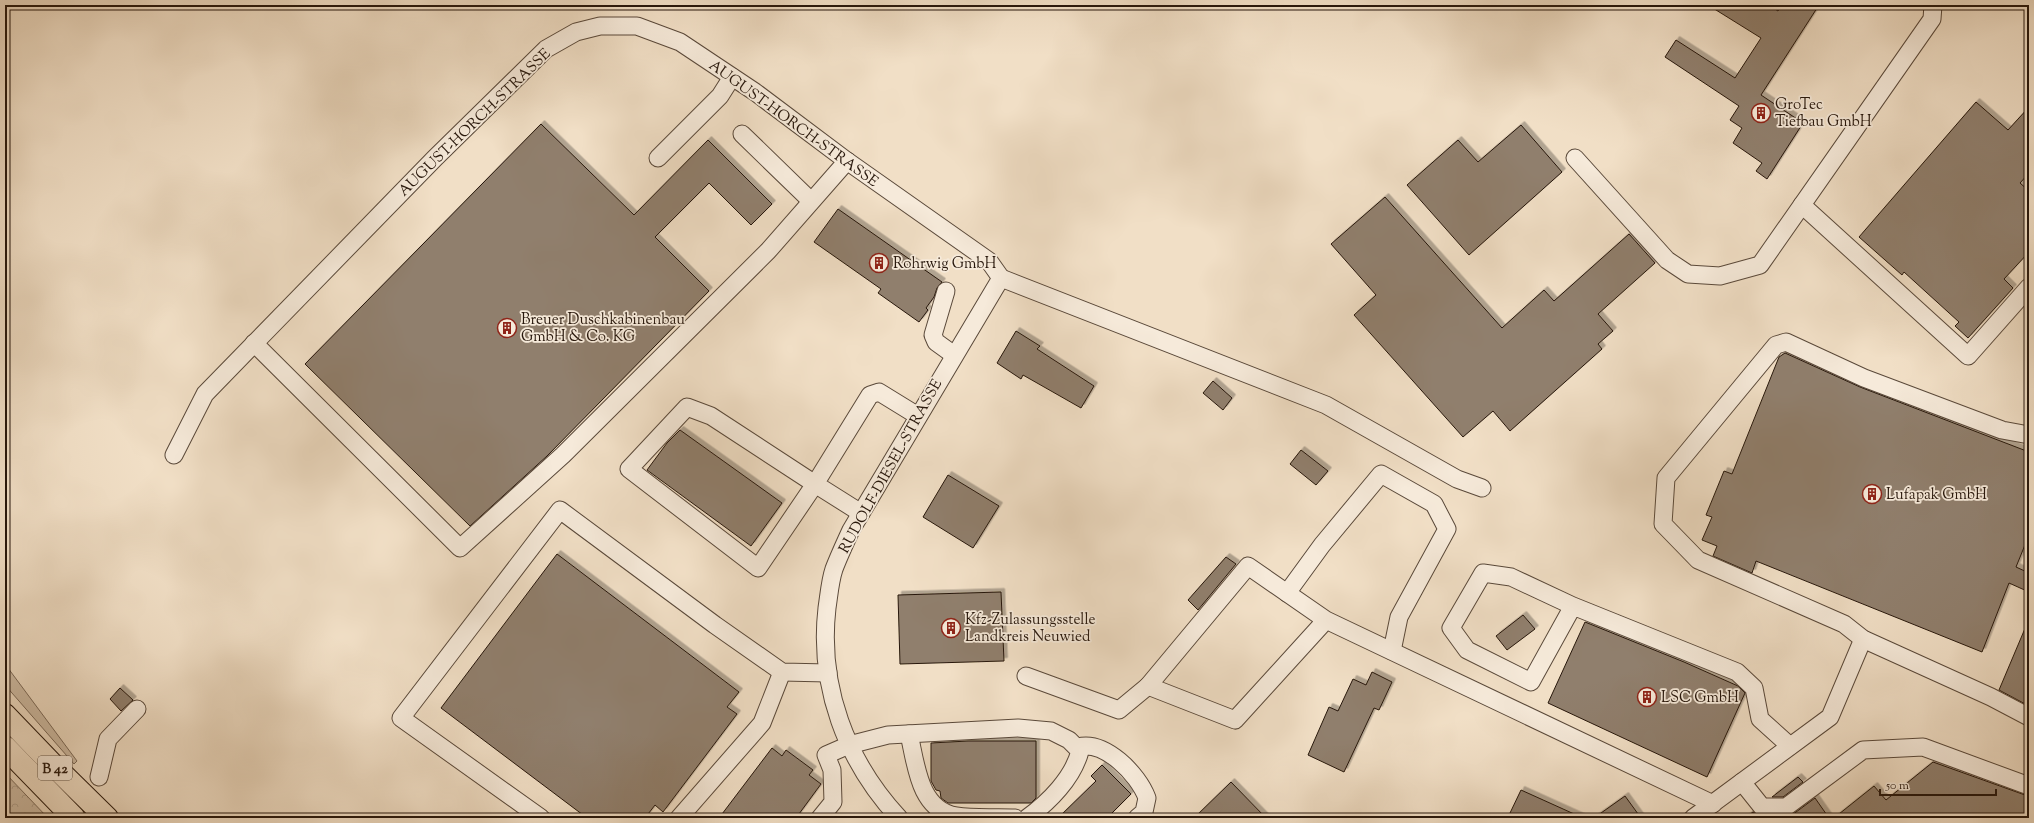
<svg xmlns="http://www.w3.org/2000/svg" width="2034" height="823" font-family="'Sorts Mill Goudy',serif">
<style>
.green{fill:#cfbda6;stroke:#7b6a59}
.forest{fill:url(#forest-crowns);stroke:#7b6a59}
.building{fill:#907f6d;stroke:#27170c;filter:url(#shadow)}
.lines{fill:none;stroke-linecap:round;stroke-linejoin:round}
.minor-casing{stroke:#5a493a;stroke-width:19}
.highway-casing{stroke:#27170c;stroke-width:24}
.minor{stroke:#f6eada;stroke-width:17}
.highway{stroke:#f1dfc6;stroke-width:22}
.labels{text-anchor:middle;stroke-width:3.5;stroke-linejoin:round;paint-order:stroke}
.shield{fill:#f6eada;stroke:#65564a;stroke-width:1}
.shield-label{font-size:14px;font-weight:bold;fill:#27170c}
.poi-label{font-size:15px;fill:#27170c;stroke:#f6eada;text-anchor:start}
.street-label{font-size:15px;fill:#27170c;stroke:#f6eada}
</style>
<defs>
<pattern id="forest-crowns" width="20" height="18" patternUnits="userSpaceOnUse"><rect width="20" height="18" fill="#cfbda6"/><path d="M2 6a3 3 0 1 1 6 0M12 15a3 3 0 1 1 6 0" fill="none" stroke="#b2a28e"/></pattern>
<filter id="shadow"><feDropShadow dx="3.5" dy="-3.5" stdDeviation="0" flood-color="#0004"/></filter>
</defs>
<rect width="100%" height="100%" fill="#f1dfc6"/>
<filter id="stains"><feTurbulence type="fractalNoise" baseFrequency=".005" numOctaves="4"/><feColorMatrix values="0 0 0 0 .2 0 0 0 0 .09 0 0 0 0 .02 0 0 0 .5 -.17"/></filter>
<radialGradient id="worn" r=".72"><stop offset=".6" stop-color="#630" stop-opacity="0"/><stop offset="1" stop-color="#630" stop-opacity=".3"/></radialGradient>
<!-- green -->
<polygon class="green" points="5,664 77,761 74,764 5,685"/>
<!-- forest -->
<polygon class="forest" points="5,773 48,818 11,818 5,811"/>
<!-- building -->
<g class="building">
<polygon points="1708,5 1769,5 1778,11 1782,5 1819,5 1761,95 1803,123 1767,179 1756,171 1762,163 1733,143 1742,128 1730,120 1739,106 1665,57 1676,40 1735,78 1761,38"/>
<polygon points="1976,102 2008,130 2029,107 2029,173 2020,183 2029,191 2029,252 2004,279 2013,288 1968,338 1955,326 1959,322 1904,272 1902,275 1859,237"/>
<polygon points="541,124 634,215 708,140 772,204 751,225 709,183 655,237 709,291 547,456 470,526 305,364"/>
<polygon points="1521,125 1562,172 1469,255 1407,185 1458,140 1478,162"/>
<polygon points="1385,197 1502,328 1544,290 1554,301 1629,234 1655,263 1598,314 1613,331 1598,344 1602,349 1510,431 1493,411 1463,437 1354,315 1376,295 1331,244"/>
<polygon points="838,209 942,282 937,288 934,297 926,308 928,310 919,322 878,293 881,289 814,242"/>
<polygon points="1016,331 1040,346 1037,349 1094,386 1081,408 1023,375 1021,379 997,363"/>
<polygon points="1785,353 1860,387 2029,452 2029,535 2016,567 2029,573 2029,592 2009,583 1982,652 1756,561 1752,573 1713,556 1717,546 1702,540 1712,517 1706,515 1724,471 1732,474 1779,357"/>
<polygon points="1213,381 1232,398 1223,410 1203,393"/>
<polygon points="680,430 782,503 751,546 647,470 667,443"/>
<polygon points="1301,450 1328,471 1316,485 1290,464"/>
<polygon points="948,475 999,506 973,548 923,517"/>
<polygon points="557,554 739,692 727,707 737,714 663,812 655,805 645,818 587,818 441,708"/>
<polygon points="1226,557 1236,564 1198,610 1188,600"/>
<polygon points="1001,592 1004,661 900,664 898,595"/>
<polygon points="1523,615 1535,629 1507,650 1496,636"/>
<polygon points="2029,619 2029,706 1999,690"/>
<polygon points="1585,622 1684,662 1738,686 1745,693 1707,777 1548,703"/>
<polygon points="1372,672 1392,682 1379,710 1374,708 1344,772 1308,755 1329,707 1338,711 1353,679 1366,685"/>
<polygon points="120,688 133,700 121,711 110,699"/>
<polygon points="968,741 1036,741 1036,798 1031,803 948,803 941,798 940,791 936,790 931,781 931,743"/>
<polygon points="772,748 782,756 786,750 813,770 809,775 821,784 796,818 719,818"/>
<polygon points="1933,762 2025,795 2029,800 2029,818 1834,818 1874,786 1886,800"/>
<polygon points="1102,765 1131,794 1107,818 1058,818 1096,781 1091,776"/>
<polygon points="1798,777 1803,782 1783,797 1772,797"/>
<polygon points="1231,782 1266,818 1194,818"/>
<polygon points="1521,790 1583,818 1521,818 1510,813"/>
<polygon points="1625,796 1641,818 1594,818"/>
<polygon points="1815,798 1829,818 1745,818 1753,812 1762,817 1786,817 1792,815"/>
</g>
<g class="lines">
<!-- minor casing -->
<g class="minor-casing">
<g id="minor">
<polyline points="742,134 811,201"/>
<polyline points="658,158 720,96 732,77"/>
<polyline points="1575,158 1667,260 1688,274 1720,276 1760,265 1932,19 1933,5"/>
<polyline points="1802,205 1968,356 2029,287"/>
<polyline points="1001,278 1326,405 1457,479 1482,488"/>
<polyline points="946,291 933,335 936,342 954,355"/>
<polyline points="254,343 460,548 563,455 768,251 847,161"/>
<polyline points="2029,435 2002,430 1864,378 1786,342 1776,345 1666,478 1663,524 1698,560 1844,624 1863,639 1991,697 2029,717"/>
<polyline points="174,455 205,394 435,158 546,49 576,32 600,26 637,26 680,42 755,92 847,161 989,261 1001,278"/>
<polyline points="861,513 815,484 758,568 629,469 687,407 711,416 815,484 870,395 879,392 918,416"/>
<polyline points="1287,593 1322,545 1381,474 1434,504 1447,529 1399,617 1392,651"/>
<polyline points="1573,606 1511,577 1483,573 1451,628 1467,650 1531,682 1573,606 1737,672 1754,688 1760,719 1790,746"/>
<polyline points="1326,620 1235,720 1148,686 1248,566 1326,620 1713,804"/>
<polyline points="1026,676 1119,710 1148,686"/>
<path d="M909,734c7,30 10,76 47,82 19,3 40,1 59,2"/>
<path d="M1078,747c27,-7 60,27 69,51l-3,14 -7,6"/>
<polyline points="99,777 108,739 137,709"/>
<polyline points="1742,782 1762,807 1786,807 1863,750 1923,747 2029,786"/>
<polyline points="541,818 401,718 560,510 715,625 782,672 828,673"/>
<polyline points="679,818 762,723 782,672"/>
<path d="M820,818l13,-16 -1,-32 -6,-15 23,-10 39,-10 130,-7 33,3 18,9 11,11c-7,27 -31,51 -53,67"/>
<path d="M899,818c-53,-57 -81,-132 -72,-210 2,-13 3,-27 7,-39 5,-13 11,-26 17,-39l150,-252"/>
<polyline points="1693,818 1830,717 1863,639"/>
</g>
</g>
<!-- highway casing -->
<g class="highway-casing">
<g id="highway">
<polyline points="5,715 55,767 107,818"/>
<polyline points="5,747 74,818"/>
</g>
</g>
<!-- minor -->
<use href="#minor" class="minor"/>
<!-- highway -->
<use href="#highway" class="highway"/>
</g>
<!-- icons -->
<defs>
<g id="building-ring" transform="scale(1)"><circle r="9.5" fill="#f6eada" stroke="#8f2418" stroke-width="1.5"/><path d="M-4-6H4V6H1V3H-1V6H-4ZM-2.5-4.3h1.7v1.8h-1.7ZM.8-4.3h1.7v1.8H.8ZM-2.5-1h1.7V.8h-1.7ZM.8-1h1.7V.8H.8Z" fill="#8f2418"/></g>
</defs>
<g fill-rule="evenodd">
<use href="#building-ring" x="1761" y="113"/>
<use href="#building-ring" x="879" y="263"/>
<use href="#building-ring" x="507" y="328"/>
<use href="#building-ring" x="1872" y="494"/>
<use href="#building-ring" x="951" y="628"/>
<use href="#building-ring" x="1647" y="697"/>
</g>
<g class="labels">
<!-- shield labels -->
<rect class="shield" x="38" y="756" width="34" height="24" rx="3"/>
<g class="shield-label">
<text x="55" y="773">B 42</text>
</g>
<!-- poi labels -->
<g class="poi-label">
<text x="1775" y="109">GroTec<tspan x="1775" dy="17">Tiefbau GmbH</tspan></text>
<text x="893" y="268">Rohrwig GmbH</text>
<text x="521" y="324">Breuer Duschkabinenbau<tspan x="521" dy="17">GmbH &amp; Co. KG</tspan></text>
<text x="1886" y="499">Lufapak GmbH</text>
<text x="965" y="624">Kfz-Zulassungsstelle<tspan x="965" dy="17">Landkreis Neuwied</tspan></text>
<text x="1661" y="702">LSC GmbH</text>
</g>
<!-- street labels -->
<g class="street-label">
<text transform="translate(474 122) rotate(-44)" y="5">AUGUST-HORCH-STRASSE</text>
<text transform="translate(794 123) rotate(36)" y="5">AUGUST-HORCH-STRASSE</text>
<text transform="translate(890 466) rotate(-61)" y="5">RUDOLF-DIESEL-STRASSE</text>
</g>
</g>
<!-- margin -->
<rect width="2034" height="823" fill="none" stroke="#f1dfc6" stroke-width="20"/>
<rect x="6" y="6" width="2022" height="811" fill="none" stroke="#27170c" stroke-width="2"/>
<rect x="10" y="10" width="2014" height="803" fill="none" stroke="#27170c"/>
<!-- scale -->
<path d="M1880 789v6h116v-6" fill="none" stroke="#27170c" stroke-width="2"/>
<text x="1886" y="789" font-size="12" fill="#27170c" stroke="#f6eada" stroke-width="3" paint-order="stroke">50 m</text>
<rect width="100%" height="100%" filter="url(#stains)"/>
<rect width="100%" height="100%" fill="url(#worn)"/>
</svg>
